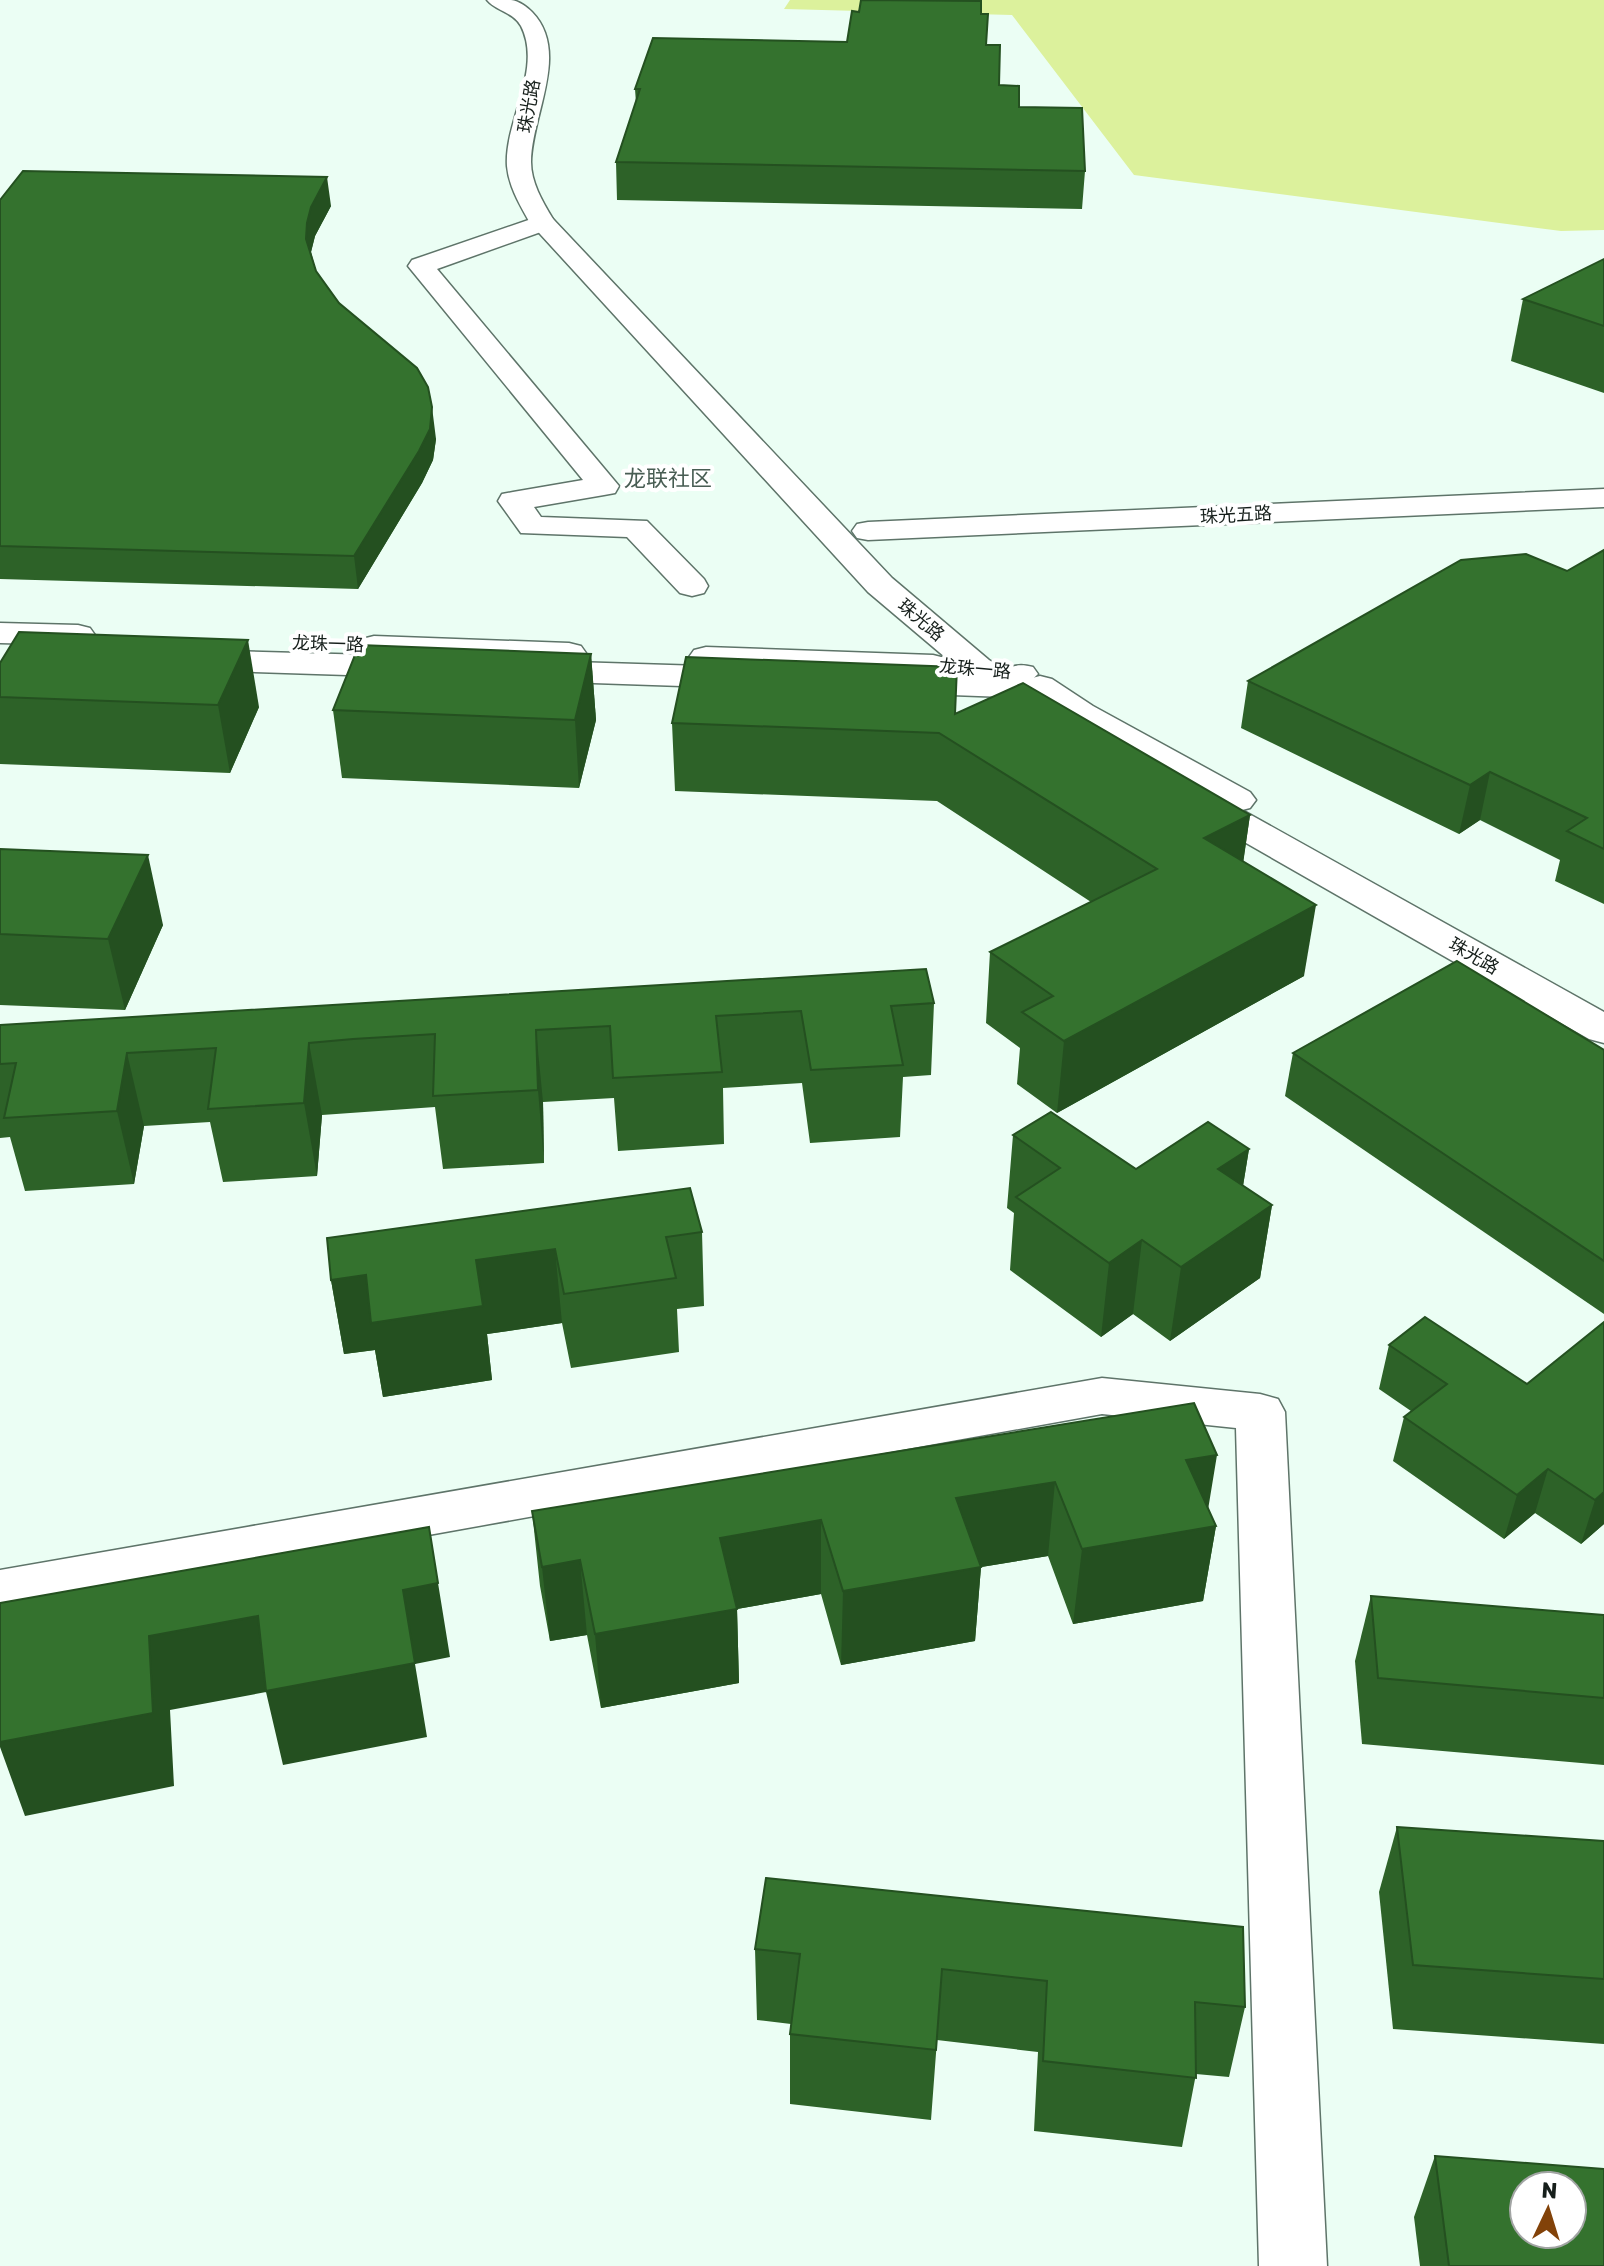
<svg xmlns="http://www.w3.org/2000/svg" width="1604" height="2266" font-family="Rubik,'Noto Sans SC',sans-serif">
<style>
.green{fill:#dcf19c}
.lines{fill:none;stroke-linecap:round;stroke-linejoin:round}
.minor-casing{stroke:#5e7469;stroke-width:3}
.major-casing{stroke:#5e7469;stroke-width:3}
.minor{fill:#fff;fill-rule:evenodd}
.major{fill:#fff;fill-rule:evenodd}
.wall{fill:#2d6228}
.shaded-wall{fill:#245020}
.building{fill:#34722e;stroke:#245020;stroke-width:2;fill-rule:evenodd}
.labels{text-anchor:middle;stroke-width:8;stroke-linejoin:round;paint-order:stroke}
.far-street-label{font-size:18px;fill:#161f1b;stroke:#fff}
.far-quarter-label{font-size:22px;fill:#485d53;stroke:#fff}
</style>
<rect width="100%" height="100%" fill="#ebfef4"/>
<!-- green -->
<polygon class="green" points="790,0 1604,0 1604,230 1561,231 1134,175 1012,15 784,9"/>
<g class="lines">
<!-- minor casing -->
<g class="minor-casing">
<g id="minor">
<polygon points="543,215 552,218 556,223 552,228 437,269 619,486 615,493 604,495 534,507 541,517 647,521 704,579 708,586 704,593 692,596 680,593 627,537 521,533 498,501 502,494 513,492 583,480 408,266 412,260"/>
<polygon points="1604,489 1604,507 868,540 857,538 852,531 857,524 868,522"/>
<polygon points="0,623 78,625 90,628 95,635 90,642 78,645 0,643"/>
<path d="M374,636l195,7 12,3 5,7 -5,7 -7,2 128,4 -8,-2 -5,-7 5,-7 12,-3 227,8 12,3 5,7 -5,7 -7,2 59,2c13,-10 20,-13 36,-9l5,7 -21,20 -12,3 -107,-4 -12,-3 -5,-7 5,-7 7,-2 -148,-5 8,2 5,7 -5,7 -12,3 -207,-7 -12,-3 -5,-7 5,-7 7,-2 -116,-4 8,2 5,7 -5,7 -12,3 -219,-7 -12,-3 -5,-7 5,-7 12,-3 181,5 -9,-2 -5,-7 5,-7z"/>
<polygon points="1102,1378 1260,1394 1278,1399 1285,1412 1327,2266 1259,2266 1236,1428 1102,1414 0,1612 0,1570"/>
</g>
</g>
<!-- major casing -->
<g class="major-casing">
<path id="major" d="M487,0c8,0 17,0 24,0 8,1 16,7 21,12 39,40 -1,104 -1,150 0,20 11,39 22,57l339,359 97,82 36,23 3,-4 12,-3 12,3 41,27 157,86 6,8 -6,8 -8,2 362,202v31l-15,-4 -406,-232 -6,-8 6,-8 8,-2 -116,-65 -2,5 -13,3 -13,-3 -82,-55 -97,-82 -338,-369c-10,-18 -21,-36 -23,-57 -3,-44 36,-97 14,-140 -8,-14 -25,-15 -34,-26z"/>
</g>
<!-- minor -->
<use href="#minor" class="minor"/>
<!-- major -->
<use href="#major" class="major"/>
</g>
<!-- wall -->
<g class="wall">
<polygon points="847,42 986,45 999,85 1019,107 1085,171 1082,209 617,200 616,162 636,103 635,89"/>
<polygon points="0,200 331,206 315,236 311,252 316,271 436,439 433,460 422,483 358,589 0,579"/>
<polygon points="1604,259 1604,393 1511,361 1523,299"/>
<polygon points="1604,550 1604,904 1555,881 1560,860 1480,820 1459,834 1241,728 1248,681 1567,571"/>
<polygon points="591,654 596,720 579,788 342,778 333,710"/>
<polygon points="0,663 259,707 230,773 0,764"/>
<polygon points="955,714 1250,815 1243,862 1304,976 1057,1113 1017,1084 1020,1048 986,1023 990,952 1091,902 937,801 675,791 672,723"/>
<polygon points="0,849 163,925 125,1010 0,1005"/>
<polygon points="934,1003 931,1075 903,1077 900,1137 810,1143 802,1083 723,1088 724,1144 618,1151 614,1098 543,1102 544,1163 443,1169 435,1107 322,1115 317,1176 223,1182 210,1122 144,1126 134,1184 25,1191 10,1137 0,1138 0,1025"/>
<polygon points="1604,1050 1604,1314 1285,1096 1293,1053"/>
<polygon points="1013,1135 1136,1169 1249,1149 1243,1186 1272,1205 1260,1278 1170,1341 1133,1314 1101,1337 1010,1270 1014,1213 1007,1208"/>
<polygon points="702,1232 704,1306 677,1309 679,1352 571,1368 562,1323 487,1334 492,1380 383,1397 375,1350 344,1354 331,1280"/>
<polygon points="1604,1322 1604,1524 1581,1544 1535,1513 1504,1539 1393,1461 1404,1417 1411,1411 1379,1389 1389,1345 1527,1384"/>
<polygon points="1194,1403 1208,1510 1216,1526 1203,1601 1073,1624 1048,1556 981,1567 975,1641 841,1665 821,1594 737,1609 739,1683 601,1708 587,1635 550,1641 540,1586 532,1511"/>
<polygon points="1371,1596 1604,1615 1604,1765 1362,1744 1355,1661"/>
<polygon points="1397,1827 1604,1841 1604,2044 1393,2029 1379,1892"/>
<polygon points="766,1878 1245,2007 1229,2077 1196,2074 1182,2147 1034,2131 1038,2052 937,2040 931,2120 790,2104 790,2034 791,2024 757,2020 755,1949"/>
<polygon points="1435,2156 1604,2266 1420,2266 1414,2217"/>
</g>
<!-- shaded-wall -->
<g class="shaded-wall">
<polygon points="327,177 331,206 315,236 311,252 310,268 306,239 307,223 311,207"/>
<polygon points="432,407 436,439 433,460 422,483 358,589 354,556"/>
<polygon points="248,640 259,707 230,773 218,705"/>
<polygon points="591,654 596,720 579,788 575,720"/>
<polygon points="1490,772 1480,820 1459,834 1470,785"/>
<polygon points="1250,815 1240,885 1204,838"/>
<polygon points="148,855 163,925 125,1010 108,939"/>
<polygon points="1316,905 1304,976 1057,1113 1064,1041"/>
<polygon points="536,1030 543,1102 544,1163 538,1090"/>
<polygon points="309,1043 322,1115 317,1176 304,1103"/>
<polygon points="127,1053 144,1126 134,1184 117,1111"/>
<polygon points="1249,1149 1237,1222 1218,1169"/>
<polygon points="1272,1205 1260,1278 1170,1341 1181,1267"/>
<polygon points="1142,1240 1133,1314 1101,1337 1109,1263"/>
<polygon points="555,1249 562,1323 487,1334 492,1380 383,1397 375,1350 344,1354 331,1280"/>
<polygon points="1217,1455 1205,1528 1216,1526 1203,1601 1073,1624 1082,1549 1186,1460"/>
<polygon points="1548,1469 1535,1513 1504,1539 1517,1495"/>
<polygon points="1055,1482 1048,1556 951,1572 956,1498"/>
<polygon points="1604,1492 1604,1524 1581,1544 1595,1500"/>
<polygon points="821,1520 821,1594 737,1609 739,1683 601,1708 595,1634 720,1538"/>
<polygon points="580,1560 587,1635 550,1641 542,1567"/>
<polygon points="981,1567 975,1641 841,1665 843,1591"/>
<polygon points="438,1583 450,1657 415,1664 427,1737 283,1765 266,1692 170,1710 174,1786 25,1816 0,1747 0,1742 149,1636"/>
</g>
<!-- building -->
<g class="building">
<polygon points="861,0 981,1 981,14 988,14 986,45 1000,45 999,85 1019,86 1019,107 1082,108 1085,171 616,162 640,89 635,89 653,38 847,42 852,11 859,12"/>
<polygon points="23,171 327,177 311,207 307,223 306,239 316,271 339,303 417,368 428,387 432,407 430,429 419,451 354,556 0,546 0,200"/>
<polygon points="1604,259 1604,326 1523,299"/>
<polygon points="1604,550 1604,849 1567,831 1587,818 1490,772 1470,785 1248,681 1461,560 1526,554 1567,571"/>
<polygon points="19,632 248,640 218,705 0,697 0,663"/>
<polygon points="359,645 591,654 575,720 333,710"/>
<polygon points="686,657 957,667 955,714 1023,683 1250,815 1204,838 1316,905 1064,1041 1022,1012 1053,996 990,952 1157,869 939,733 672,723"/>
<polygon points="0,849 148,855 108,939 0,934"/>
<polygon points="1457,961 1604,1050 1604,1261 1293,1053"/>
<polygon points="926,969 934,1003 891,1006 903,1065 811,1070 801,1011 716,1016 722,1072 613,1078 610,1026 536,1030 538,1090 433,1096 435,1034 353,1039 309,1043 304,1103 208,1109 216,1048 127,1053 117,1111 4,1118 16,1063 0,1064 0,1025"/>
<polygon points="1051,1112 1136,1169 1208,1122 1249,1149 1218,1169 1272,1205 1181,1267 1142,1240 1109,1263 1016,1197 1060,1168 1013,1135"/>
<polygon points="690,1188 702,1232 666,1237 676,1278 564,1294 555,1249 476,1260 483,1306 371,1323 366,1275 331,1280 327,1238"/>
<polygon points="1425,1317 1527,1384 1604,1322 1604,1492 1595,1500 1548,1469 1517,1495 1404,1417 1447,1384 1389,1345"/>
<polygon points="1194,1403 1217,1455 1186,1460 1216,1526 1082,1549 1055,1482 956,1498 981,1567 843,1591 821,1520 720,1538 737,1609 595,1634 580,1560 542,1567 532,1511"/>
<polygon points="429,1527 438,1583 403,1590 415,1663 266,1691 258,1616 149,1636 153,1713 0,1742 0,1603"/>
<polygon points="1371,1596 1604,1615 1604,1698 1378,1678"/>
<polygon points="1397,1827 1604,1841 1604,1979 1413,1965"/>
<polygon points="766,1878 1243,1927 1245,2007 1195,2002 1196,2078 1043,2061 1047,1981 942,1969 936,2050 790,2034 800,1954 755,1949"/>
<path d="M1435,2156l169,13v97h-155zM1524,2186h48v48h-48z"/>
</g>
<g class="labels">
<!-- far-street labels -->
<g class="far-street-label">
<text transform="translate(529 106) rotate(-80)" y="6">珠光路</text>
<text transform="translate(1236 515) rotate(-3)" y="6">珠光五路</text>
<text transform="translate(921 620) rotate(40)" y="6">珠光路</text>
<text transform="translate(328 644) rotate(2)" y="6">龙珠一路</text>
<text transform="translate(975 669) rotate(5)" y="6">龙珠一路</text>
<text transform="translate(1474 956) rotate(30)" y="6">珠光路</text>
</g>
<!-- far-quarter labels -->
<g class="far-quarter-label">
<text x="668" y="486">龙联社区</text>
</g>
</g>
<!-- north arrow -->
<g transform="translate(1548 2210) rotate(4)"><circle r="38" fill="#ffffff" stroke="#a2a5a4" stroke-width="2"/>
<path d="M0-6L14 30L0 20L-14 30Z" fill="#824209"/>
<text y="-12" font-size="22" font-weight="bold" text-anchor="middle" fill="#161f1b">N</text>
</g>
</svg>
